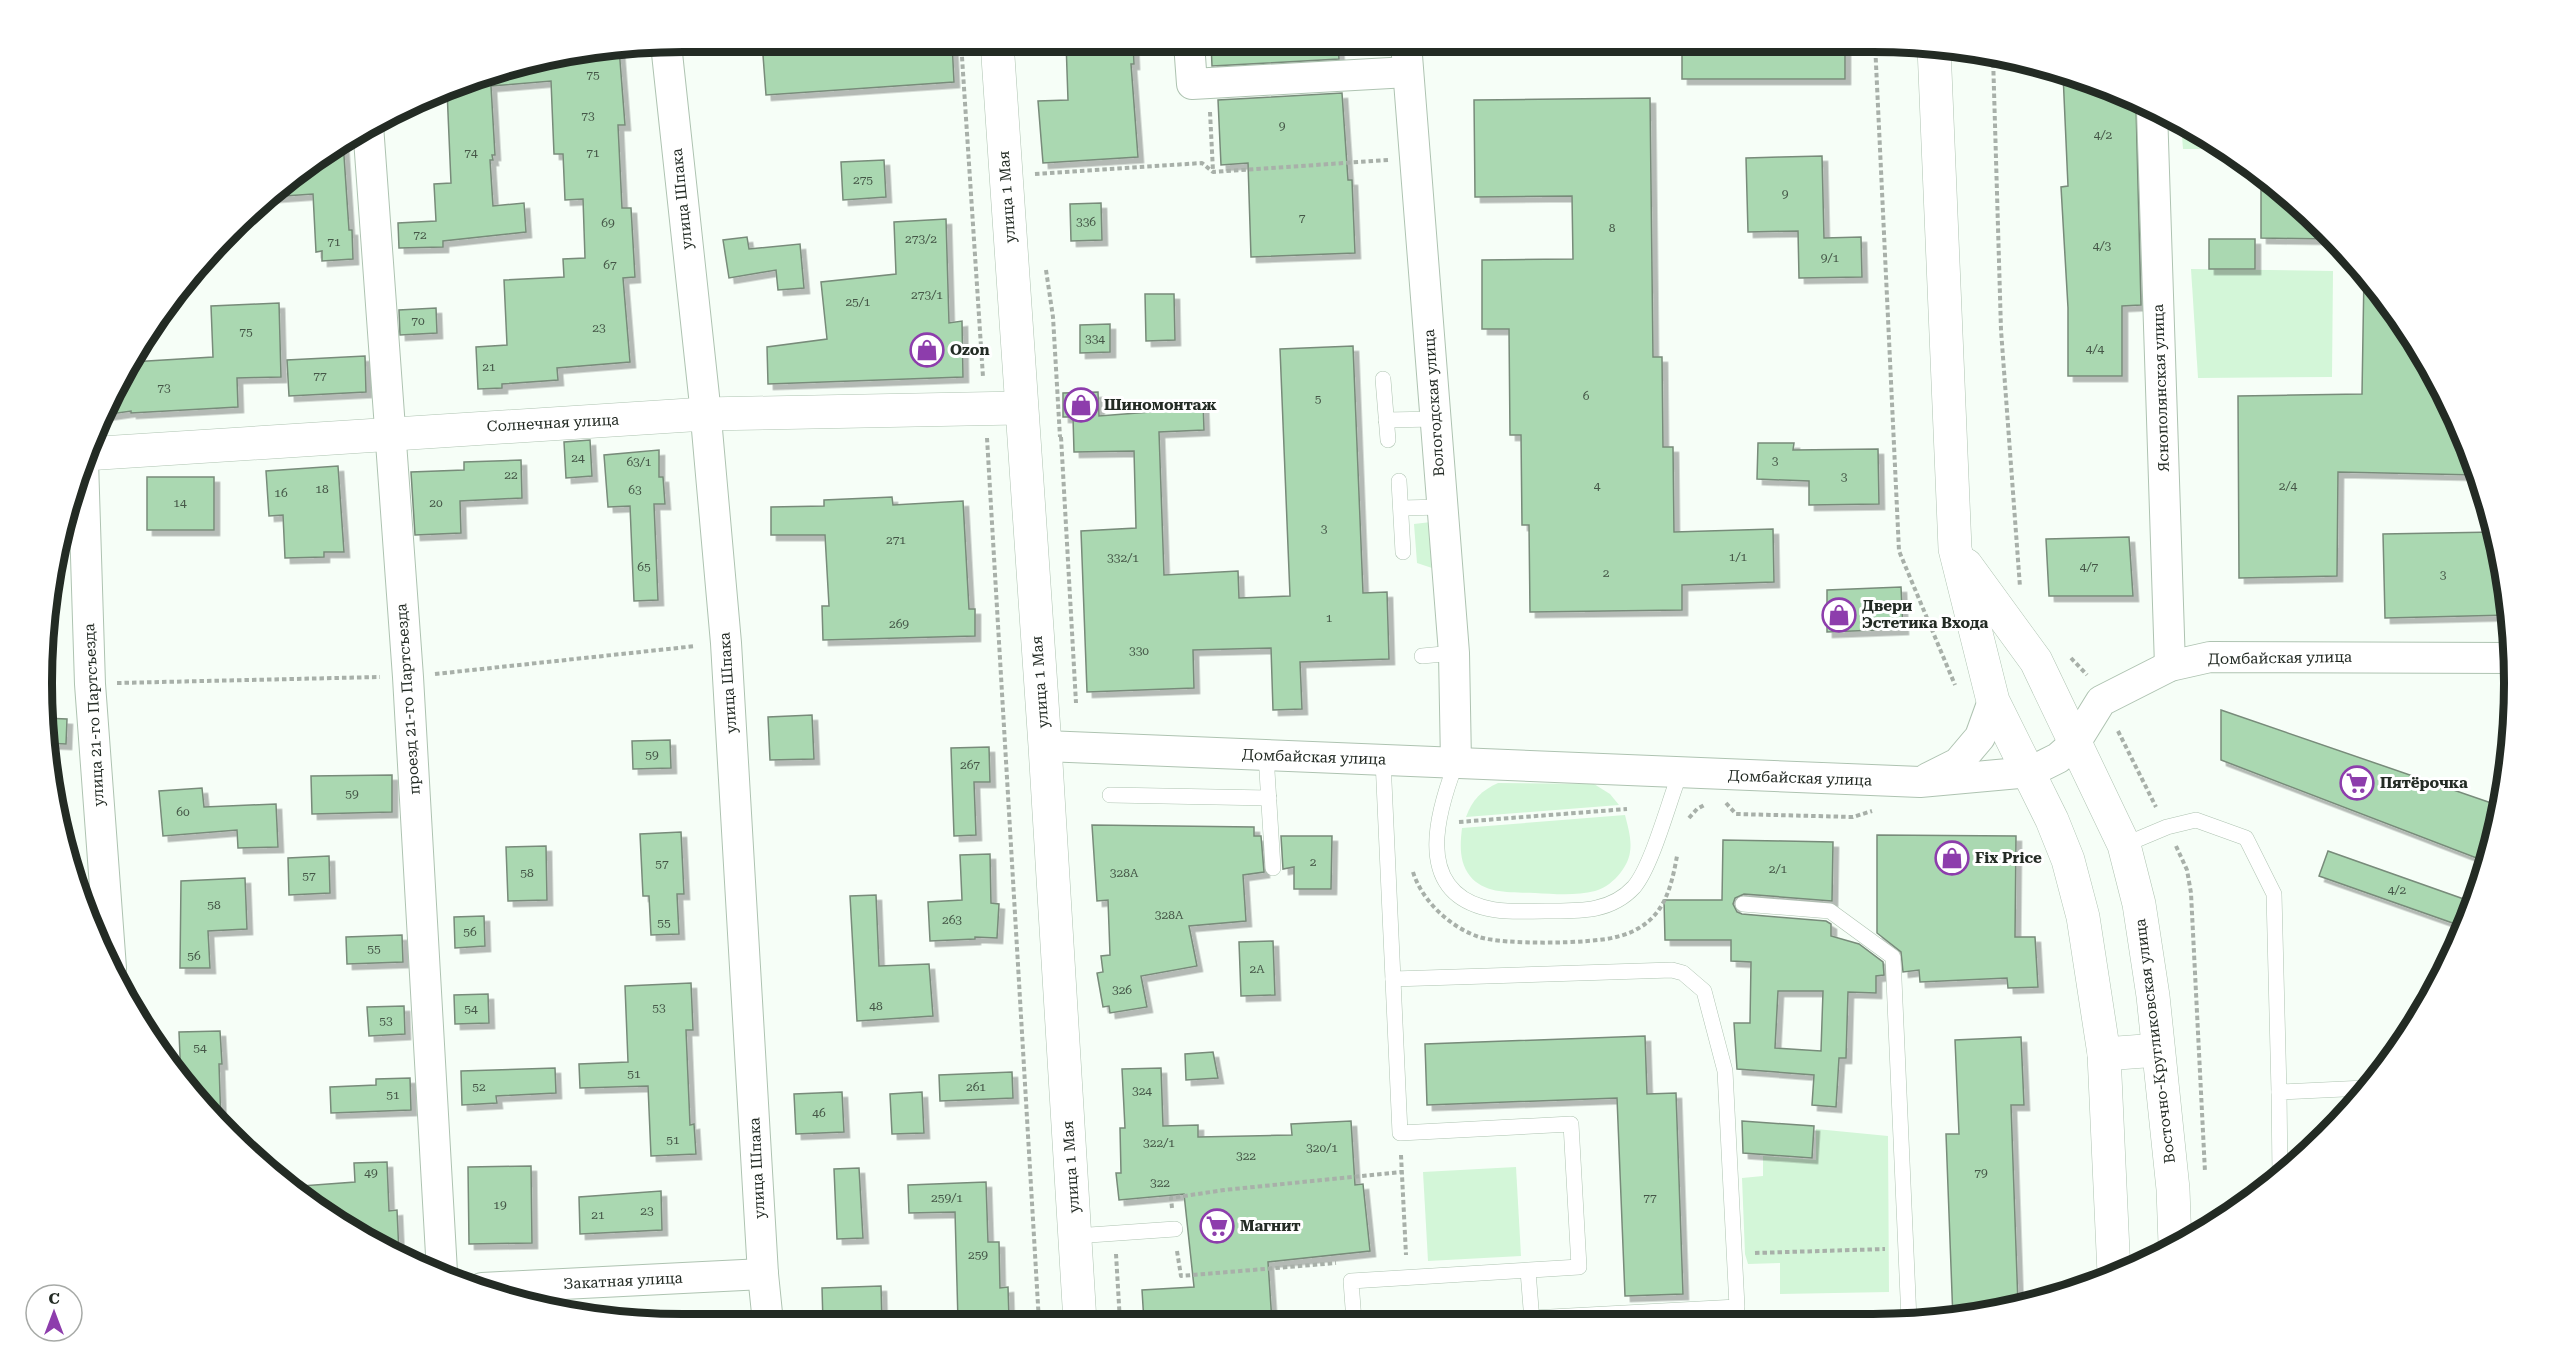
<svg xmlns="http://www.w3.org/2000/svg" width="2557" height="1367" font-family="'Roboto Serif',serif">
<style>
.green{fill:#d3f6d8}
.building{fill:#aad8b1;stroke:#788b7a;stroke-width:1.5;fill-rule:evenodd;filter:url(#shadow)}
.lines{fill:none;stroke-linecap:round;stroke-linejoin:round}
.service-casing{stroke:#aec3b1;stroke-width:16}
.minor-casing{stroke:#aec3b1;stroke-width:32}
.tertiary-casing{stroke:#aec3b1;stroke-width:34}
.path{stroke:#a8b0a9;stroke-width:4;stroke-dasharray:4.5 3;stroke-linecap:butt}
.service{stroke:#fff;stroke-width:15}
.minor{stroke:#fff;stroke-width:30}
.tertiary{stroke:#fff;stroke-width:33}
.labels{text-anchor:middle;stroke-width:6;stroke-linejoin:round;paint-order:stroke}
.number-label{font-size:12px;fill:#455647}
.street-label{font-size:15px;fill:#232b24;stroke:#fff}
.poi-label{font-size:15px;font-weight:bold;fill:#232b24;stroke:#fff;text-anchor:start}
.rim{fill:none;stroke:#232b24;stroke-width:8}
</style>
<defs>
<filter id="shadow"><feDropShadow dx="5.5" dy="5.5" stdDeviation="0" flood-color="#0004"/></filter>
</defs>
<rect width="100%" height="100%" fill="#f6fef7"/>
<!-- green -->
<g class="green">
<polygon points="2181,123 2194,128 2224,149 2183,149"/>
<polygon points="2191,269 2333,271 2332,377 2198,378"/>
<polygon points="1431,522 1435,569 1417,563 1414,524"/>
<path d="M1498,783l96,1 16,10 9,11 -153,12c6,-17 16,-27 32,-34z"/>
<path d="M1625,815c3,12 7,25 5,37 -2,16 -19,35 -35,39 -19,5 -41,3 -60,2 -21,-1 -50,2 -65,-17 -11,-14 -10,-31 -8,-48z"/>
<polygon points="1816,1129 1888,1136 1889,1292 1780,1294 1780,1263 1748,1264 1745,1254 1742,1178 1763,1176 1763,1156 1816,1160"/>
<polygon points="1516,1167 1521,1256 1428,1261 1423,1172"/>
</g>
<!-- building -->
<g class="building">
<polygon points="762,42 952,42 954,82 766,95"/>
<polygon points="1066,42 1133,42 1134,64 1131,64 1138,157 1043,163 1038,101 1068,100"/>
<polygon points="1211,43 1338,43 1339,59 1212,66"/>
<rect x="1682" y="43" width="163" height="36"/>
<polygon points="619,48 625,125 618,125 622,208 631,208 635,277 623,278 630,362 557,368 558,380 502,384 502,388 478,389 476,347 507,345 504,280 564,277 563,259 585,258 583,199 565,200 563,154 554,154 551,81 491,86 495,155 492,155 493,160 490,160 493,206 524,203 526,232 443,241 443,247 399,248 398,223 436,221 434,184 451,183 447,90 477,76 541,59 574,57 573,53"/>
<polygon points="2063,74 2136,104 2141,305 2122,306 2122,376 2068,376 2068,308 2061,187 2068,186"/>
<polygon points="1342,93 1348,180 1352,180 1355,253 1251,257 1248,163 1221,165 1218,100"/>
<polygon points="1650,98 1653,357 1662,357 1663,447 1673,447 1674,532 1773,529 1774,582 1682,585 1682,610 1530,612 1529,525 1522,525 1521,435 1510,435 1509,329 1482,329 1482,260 1573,259 1572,196 1475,197 1474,100"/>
<polygon points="343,141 349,230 352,230 353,259 322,261 322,251 316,252 313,194 269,197 293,175"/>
<polygon points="1822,156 1824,238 1861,237 1862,277 1799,278 1798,231 1748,232 1746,158"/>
<polygon points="884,160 886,197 843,200 841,162"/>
<polygon points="2261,176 2296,201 2332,239 2261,238"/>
<polygon points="1101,203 1102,240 1071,241 1070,204"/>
<polygon points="946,219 949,323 962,321 963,377 768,384 767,347 827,339 821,282 896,274 894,222"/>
<polygon points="747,237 749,249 800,244 804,288 778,290 776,270 729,278 723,240"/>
<rect x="2209" y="239" width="46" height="30"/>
<polygon points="2364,273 2382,293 2436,379 2436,400 2449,400 2477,475 2338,472 2337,576 2239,578 2238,396 2362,394"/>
<polygon points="1145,294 1174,294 1175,340 1146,341"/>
<polygon points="279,303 281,377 237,378 238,407 131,413 131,411 103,415 131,362 213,357 211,306"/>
<polygon points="436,308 437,333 400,335 399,310"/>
<polygon points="1110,324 1110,352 1080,353 1080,325"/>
<polygon points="1353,346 1363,593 1387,592 1389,659 1300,662 1302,709 1273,710 1271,648 1193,650 1194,688 1087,692 1081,531 1136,528 1134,451 1074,452 1073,417 1063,417 1063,393 1098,392 1099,416 1163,411 1163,402 1203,401 1204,430 1159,432 1164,575 1238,571 1239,598 1290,596 1280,349"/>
<polygon points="365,356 366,392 289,396 287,360"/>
<polygon points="590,440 592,476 566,478 564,442"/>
<polygon points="1758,443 1794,443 1793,450 1878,449 1879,504 1809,505 1809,481 1757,479"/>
<polygon points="659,450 659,477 663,477 665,504 654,504 658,600 634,601 630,506 608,507 604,455"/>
<polygon points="521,460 522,498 460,501 461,533 415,535 411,472 464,470 464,462"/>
<polygon points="338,466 344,552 324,552 324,557 285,558 283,515 269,516 266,471"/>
<rect x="147" y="477" width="67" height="53"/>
<polygon points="892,497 893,505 963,501 969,609 975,609 975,636 823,640 822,606 829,606 825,535 771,535 771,507 824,506 824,500"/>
<polygon points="2495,532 2509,615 2385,618 2383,534"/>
<polygon points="2129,537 2133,596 2049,596 2046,539"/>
<polygon points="1901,587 1903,629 1827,632 1827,590"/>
<polygon points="2221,710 2500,806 2487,862 2221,760"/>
<polygon points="812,715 814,759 770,760 768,717"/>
<polygon points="43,718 67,719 66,744 46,743"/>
<polygon points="670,740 671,768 633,769 632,741"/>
<polygon points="989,747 990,782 974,782 976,835 954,836 951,748"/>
<polygon points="392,775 392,812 312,814 311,776"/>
<polygon points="202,788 204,807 276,804 278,847 238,848 237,830 163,836 159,791"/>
<polygon points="1092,825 1254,827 1254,836 1261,836 1264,872 1243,875 1246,921 1189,926 1197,966 1141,976 1147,1007 1110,1013 1109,1006 1103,1007 1097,973 1103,972 1101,956 1110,955 1108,900 1097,901"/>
<polygon points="681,832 684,894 677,894 679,934 651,935 649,896 643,896 640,834"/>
<polygon points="1877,835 2016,836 2015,937 2035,937 2038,987 2008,988 2007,978 1920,982 1919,970 1903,972 1901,952 1877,933"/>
<polygon points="1281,836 1332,836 1331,889 1294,889 1294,867 1283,869"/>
<path d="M1723,840l110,2 -1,59 -88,-7 -9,4 -2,6 4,8 5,2 84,7 5,3v12l28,8 24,18 1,13 -8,1v17l-28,-1 -2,66h-7l-3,49 -24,-2 2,-30 -77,-6 -3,-46h16l1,-61 -20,-1v-21h-66l-1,-40h58zM1778,991h45l-2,60 -46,-3z"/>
<polygon points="546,846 547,900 508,901 506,847"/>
<polygon points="2328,851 2475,903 2464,927 2319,876"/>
<polygon points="990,854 991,903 999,904 997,938 975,937 975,939 930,941 928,902 962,900 960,855"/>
<polygon points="329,856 330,893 289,895 288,858"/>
<polygon points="245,878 247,929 208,931 210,968 180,968 181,881"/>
<polygon points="876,895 879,966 929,964 933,1016 857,1021 850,896"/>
<polygon points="484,916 485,946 455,948 454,917"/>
<polygon points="402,935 403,962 347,964 346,937"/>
<polygon points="1273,941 1275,995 1241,996 1239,942"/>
<polygon points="691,983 693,1030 686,1030 690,1125 694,1124 696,1154 651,1156 648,1086 580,1088 579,1064 628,1062 625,986"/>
<polygon points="488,994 489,1023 455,1024 454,995"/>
<polygon points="404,1006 405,1034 369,1036 367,1007"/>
<polygon points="220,1031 222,1064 219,1064 221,1125 201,1107 181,1080 179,1032"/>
<polygon points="1645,1036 1647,1094 1676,1093 1683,1294 1625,1296 1617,1098 1427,1105 1425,1044"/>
<polygon points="2021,1037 2024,1105 2011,1105 2018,1305 1953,1320 1946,1134 1959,1134 1955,1040"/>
<polygon points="1213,1052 1218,1078 1186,1080 1185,1054"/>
<polygon points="555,1068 556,1093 496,1096 497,1103 462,1105 461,1071"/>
<polygon points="1161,1068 1163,1126 1198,1125 1198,1137 1292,1135 1291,1124 1351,1121 1355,1185 1363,1184 1370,1251 1268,1262 1272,1322 1144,1322 1142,1290 1194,1287 1184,1194 1119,1200 1116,1173 1121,1173 1120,1128 1125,1128 1122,1069"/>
<polygon points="1012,1072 1013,1098 940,1101 939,1075"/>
<polygon points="410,1078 411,1110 331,1113 330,1087 376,1085 376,1079"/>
<polygon points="842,1092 844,1132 796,1134 794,1094"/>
<polygon points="922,1092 924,1133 892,1134 890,1094"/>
<polygon points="1742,1121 1814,1126 1812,1158 1743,1153"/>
<polygon points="387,1162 389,1211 397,1210 399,1254 363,1239 287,1187 355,1182 354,1163"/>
<polygon points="531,1166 532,1243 469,1244 468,1167"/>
<polygon points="859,1168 863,1238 837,1239 834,1169"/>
<polygon points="986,1182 988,1242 999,1242 1000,1288 1008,1287 1009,1319 958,1321 955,1212 909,1213 908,1185"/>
<polygon points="661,1191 662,1230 580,1234 579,1197"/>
<polygon points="881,1286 882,1323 823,1323 822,1288"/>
</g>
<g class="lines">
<!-- service casing -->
<g class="service-casing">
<g id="service">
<polyline points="1383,379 1388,440"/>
<polyline points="1386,420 1436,419"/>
<polyline points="1399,481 1403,552"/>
<polyline points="1401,508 1443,507"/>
<polyline points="1422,656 1454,653"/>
<polyline points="1266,755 1273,868"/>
<path d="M1456,763c-18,47 -42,124 26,144 20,6 43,4 63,4 33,0 65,2 89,-24 18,-21 35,-86 46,-114"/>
<polyline points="1110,795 1269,798"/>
<polyline points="2124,845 2167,827 2196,820 2246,838 2274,894 2279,1092"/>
<polyline points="1743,904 1830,911 1893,957 1909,1320"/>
<polyline points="1393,979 1672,970 1683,973 1704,991 1725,1071 1737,1307 1532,1318"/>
<polyline points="2280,1176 2279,1092 2365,1088"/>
<polyline points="1075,1236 1175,1229"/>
<polyline points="1528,1271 1532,1321"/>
<polyline points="1354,1321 1351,1281 1579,1267 1571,1124 1400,1133 1383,760"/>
</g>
</g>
<!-- minor casing -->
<g class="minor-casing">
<g id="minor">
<polyline points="1189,43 1192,84 1408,72"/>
<polyline points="1406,43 1454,653 1456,763"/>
<polyline points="666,44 704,396 726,643 763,1274 768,1323"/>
<polyline points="2152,110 2170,666"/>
<polyline points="368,125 408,677 442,1272"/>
<polyline points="83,461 90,684 111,968"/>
<polyline points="1045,746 1920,782 2030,772 2058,758 2075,743 2101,701 2170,666 2210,657 2513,658"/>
<polyline points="1928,778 1958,763 1980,737 1993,701"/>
<polyline points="482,1288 763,1274"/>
</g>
</g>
<!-- tertiary casing -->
<g class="tertiary-casing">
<g id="tertiary">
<polyline points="997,42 1045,746 1080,1322"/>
<polyline points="1934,47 1955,549 1993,701 2052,820 2068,860 2083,917 2104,1054 2114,1274"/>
<polyline points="85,454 705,414 1020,408"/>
<polyline points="1966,565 2036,661 2124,845 2139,904 2153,996 2173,1189 2175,1244"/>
<polyline points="2104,1054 2158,1050"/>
</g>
</g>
<!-- path -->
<g class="path">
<polyline points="961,42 983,377"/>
<polyline points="1875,43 1899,551 1955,685"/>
<polyline points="1993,56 2001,330 2020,587"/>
<polyline points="1210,112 1213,171"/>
<polyline points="1035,174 1202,163 1213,172 1388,160"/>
<polyline points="1046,270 1053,317 1060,437"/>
<polyline points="1061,437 1076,703"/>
<polyline points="987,438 1039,1322"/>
<polyline points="2071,658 2087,675"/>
<polyline points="435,674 696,646"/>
<polyline points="117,683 380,677"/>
<polyline points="2118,731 2156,807"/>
<polyline points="1726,803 1736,814 1853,817 1872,811"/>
<polyline points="1689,818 1697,809 1706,804"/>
<polyline points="1459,822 1627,809"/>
<polyline points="2176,846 2187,870 2191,893 2205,1172"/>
<path d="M1413,872c9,29 37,55 66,65 24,8 111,7 137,0 13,-3 26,-9 36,-19 16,-16 21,-40 25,-62"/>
<polyline points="1401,1155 1406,1255"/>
<polyline points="1172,1208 1171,1198 1224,1190 1402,1172"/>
<polyline points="1177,1251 1181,1276 1336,1263"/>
<polyline points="1755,1253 1885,1249"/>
<polyline points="1116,1254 1120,1322"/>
</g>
<!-- service -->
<use href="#service" class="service"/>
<!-- minor -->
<use href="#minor" class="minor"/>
<!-- tertiary -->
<use href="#tertiary" class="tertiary"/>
</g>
<!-- icons -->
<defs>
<g id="shop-ring" transform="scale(1.725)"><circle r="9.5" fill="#fff" stroke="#8d3dac" stroke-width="1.5"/><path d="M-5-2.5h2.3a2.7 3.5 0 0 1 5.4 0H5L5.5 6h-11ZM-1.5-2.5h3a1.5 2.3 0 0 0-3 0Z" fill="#8d3dac"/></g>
<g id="supermarket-ring" transform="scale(1.725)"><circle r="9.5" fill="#fff" stroke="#8d3dac" stroke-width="1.5"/><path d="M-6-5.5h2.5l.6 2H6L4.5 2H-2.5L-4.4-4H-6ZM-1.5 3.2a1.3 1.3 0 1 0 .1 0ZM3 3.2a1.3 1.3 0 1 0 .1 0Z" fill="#8d3dac"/></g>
</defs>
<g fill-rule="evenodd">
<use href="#shop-ring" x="927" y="350"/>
<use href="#shop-ring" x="1081" y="405"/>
<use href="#shop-ring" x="1839" y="615"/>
<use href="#supermarket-ring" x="2357" y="783"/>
<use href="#shop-ring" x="1952" y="858"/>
<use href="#supermarket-ring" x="1217" y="1226"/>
</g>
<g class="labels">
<!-- number labels -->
<g class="number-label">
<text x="593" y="79">75</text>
<text x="588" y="120">73</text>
<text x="1282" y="130">9</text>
<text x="2103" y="139">4/2</text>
<text x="471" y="157">74</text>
<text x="593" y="157">71</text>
<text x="863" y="184">275</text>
<text x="1785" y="198">9</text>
<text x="1302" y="222">7</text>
<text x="1086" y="226">336</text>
<text x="608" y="227">69</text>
<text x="1612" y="232">8</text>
<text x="420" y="239">72</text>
<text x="921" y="243">273/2</text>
<text x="334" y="246">71</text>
<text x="2102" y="250">4/3</text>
<text x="1830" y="262">9/1</text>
<text x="610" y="269">67</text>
<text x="927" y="299">273/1</text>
<text x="858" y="306">25/1</text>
<text x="418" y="325">70</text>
<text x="599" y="332">23</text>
<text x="246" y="336">75</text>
<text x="1095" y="343">334</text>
<text x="2095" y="353">4/4</text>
<text x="489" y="371">21</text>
<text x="320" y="380">77</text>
<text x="164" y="392">73</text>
<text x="1586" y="400">6</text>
<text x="1318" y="403">5</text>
<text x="578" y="462">24</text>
<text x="1775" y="465">3</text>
<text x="639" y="466">63/1</text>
<text x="511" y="479">22</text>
<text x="1844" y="481">3</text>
<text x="1597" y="490">4</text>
<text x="2288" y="490">2/4</text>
<text x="322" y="493">18</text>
<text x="635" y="494">63</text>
<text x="281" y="497">16</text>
<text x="180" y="507">14</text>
<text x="436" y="507">20</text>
<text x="1324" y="533">3</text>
<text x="896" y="544">271</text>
<text x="1738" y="561">1/1</text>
<text x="1123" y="562">332/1</text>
<text x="644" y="571">65</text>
<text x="2089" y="571">4/7</text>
<text x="1606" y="577">2</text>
<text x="2443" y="579">3</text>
<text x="1329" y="622">1</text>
<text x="899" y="628">269</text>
<text x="1139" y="655">330</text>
<text x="652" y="759">59</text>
<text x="970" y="769">267</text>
<text x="352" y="798">59</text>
<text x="183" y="816">60</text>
<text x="1313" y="866">2</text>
<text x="662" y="868">57</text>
<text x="1778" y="873">2/1</text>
<text x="527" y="877">58</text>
<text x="1124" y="877">328А</text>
<text x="309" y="880">57</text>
<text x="2397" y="894">4/2</text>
<text x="214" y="909">58</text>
<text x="1169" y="919">328А</text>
<text x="952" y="924">263</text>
<text x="664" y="927">55</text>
<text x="470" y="936">56</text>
<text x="374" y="953">55</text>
<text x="194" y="960">56</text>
<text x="1257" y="973">2А</text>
<text x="1122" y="994">326</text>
<text x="876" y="1010">48</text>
<text x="659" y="1012">53</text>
<text x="471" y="1013">54</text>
<text x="386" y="1025">53</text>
<text x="200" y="1052">54</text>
<text x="634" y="1078">51</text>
<text x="479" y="1091">52</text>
<text x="976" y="1091">261</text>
<text x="1142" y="1095">324</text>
<text x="393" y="1099">51</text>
<text x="819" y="1117">46</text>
<text x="673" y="1144">51</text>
<text x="1159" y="1147">322/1</text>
<text x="1322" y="1152">320/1</text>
<text x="1246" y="1160">322</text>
<text x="371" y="1177">49</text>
<text x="1981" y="1177">79</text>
<text x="1160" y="1187">322</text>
<text x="947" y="1202">259/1</text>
<text x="1650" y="1202">77</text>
<text x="500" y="1209">19</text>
<text x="647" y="1215">23</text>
<text x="598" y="1219">21</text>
<text x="978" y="1259">259</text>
</g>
<!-- street labels -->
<g class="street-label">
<text transform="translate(1007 197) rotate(-94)" y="5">улица 1 Мая</text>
<text transform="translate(682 199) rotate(-96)" y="5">улица Шпака</text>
<text transform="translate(2161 388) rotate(-92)" y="5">Яснополянская улица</text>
<text transform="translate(1434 403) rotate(-94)" y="5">Вологодская улица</text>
<text transform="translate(553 423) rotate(-3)" y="5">Солнечная улица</text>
<text transform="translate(2280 658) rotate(-1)" y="5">Домбайская улица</text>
<text transform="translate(1040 682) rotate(-94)" y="5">улица 1 Мая</text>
<text transform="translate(728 683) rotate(-94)" y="5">улица Шпака</text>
<text transform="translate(408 699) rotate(-94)" y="5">проезд 21-го Партсъезда</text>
<text transform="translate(94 715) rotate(-93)" y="5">улица 21-го Партсъезда</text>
<text transform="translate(1314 757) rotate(2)" y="5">Домбайская улица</text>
<text transform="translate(1800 778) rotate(2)" y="5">Домбайская улица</text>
<text transform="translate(2155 1041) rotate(-97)" y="5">Восточно-Кругликовская улица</text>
<text transform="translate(1071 1167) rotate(-94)" y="5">улица 1 Мая</text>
<text transform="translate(757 1168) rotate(-93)" y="5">улица Шпака</text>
<text transform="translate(623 1281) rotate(-3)" y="5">Закатная улица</text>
</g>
<!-- poi labels -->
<g class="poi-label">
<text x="950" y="355">Ozon</text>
<text x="1104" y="410">Шиномонтаж</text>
<text x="1862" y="611">Двери<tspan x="1862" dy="17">Эстетика Входа</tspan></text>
<text x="2380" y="788">Пятёрочка</text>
<text x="1975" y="863">Fix Price</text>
<text x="1240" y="1231">Магнит</text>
</g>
</g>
<!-- crop -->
<path d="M0 0H2557V1367H0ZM683 52H1873A631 631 0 0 1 2504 683V683A631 631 0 0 1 1873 1314H683A631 631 0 0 1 52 683V683A631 631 0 0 1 683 52Z" fill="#fff" fill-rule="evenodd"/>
<path class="rim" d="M683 52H1873A631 631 0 0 1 2504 683V683A631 631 0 0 1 1873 1314H683A631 631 0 0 1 52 683V683A631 631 0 0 1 683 52Z"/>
<!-- north arrow -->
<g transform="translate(54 1313)"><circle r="28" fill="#ffffff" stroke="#a7aaa7" stroke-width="1.5"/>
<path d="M0-4.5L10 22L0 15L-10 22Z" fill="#8d3dac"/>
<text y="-9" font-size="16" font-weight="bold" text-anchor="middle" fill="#232b24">С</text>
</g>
</svg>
